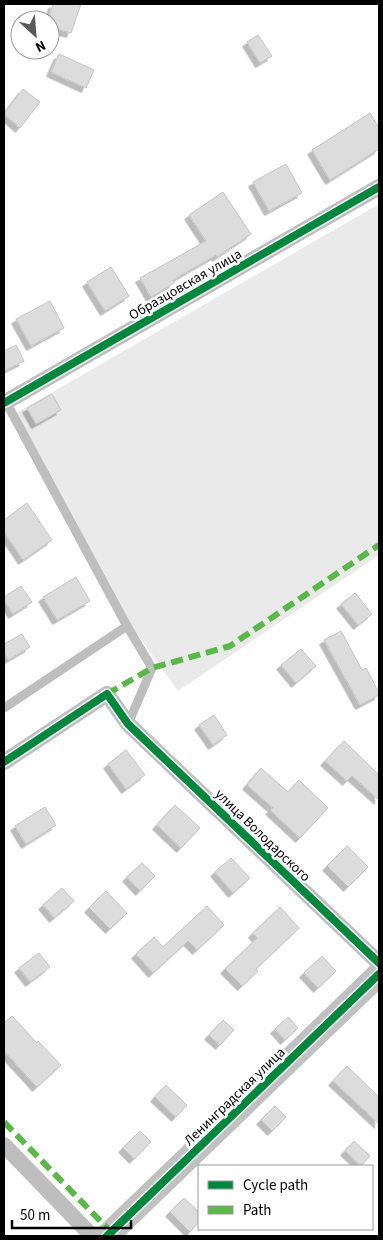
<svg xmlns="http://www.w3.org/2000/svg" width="383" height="1240" font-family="'Source Sans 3',sans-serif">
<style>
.green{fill:#eaeaea}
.building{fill:#dcdcdc;stroke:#c5c5c5;filter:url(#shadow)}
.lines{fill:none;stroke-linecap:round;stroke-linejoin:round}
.lane{stroke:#bebebe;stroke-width:9}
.street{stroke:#bebebe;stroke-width:16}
.secondary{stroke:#c1c1c1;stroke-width:24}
.quiet{stroke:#58b947;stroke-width:6;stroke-dasharray:12 6;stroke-linecap:butt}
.cycleway-casing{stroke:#fff;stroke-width:11}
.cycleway{stroke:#00873e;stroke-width:8}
.labels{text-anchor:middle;stroke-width:5;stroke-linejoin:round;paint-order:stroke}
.street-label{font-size:14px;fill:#000;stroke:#fff}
</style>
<defs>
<filter id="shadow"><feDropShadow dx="-4.5" dy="4.5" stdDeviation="0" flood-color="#0004"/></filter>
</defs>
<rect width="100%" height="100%" fill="#fff"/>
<!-- green -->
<polygon class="green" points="379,204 379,555 178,691 127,620 11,416"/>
<!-- building -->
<g class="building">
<polygon points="53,4 81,4 71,33 50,27 50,14"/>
<polygon points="258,35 272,56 260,63 247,42"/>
<polygon points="59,54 94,70 86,88 51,72"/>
<polygon points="23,89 40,102 20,128 4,114"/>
<polygon points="370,113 379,128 379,149 330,180 312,150"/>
<polygon points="286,164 302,193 269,211 253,182"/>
<polygon points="223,192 251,234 217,257 216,255 173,280 174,283 151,297 140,278 206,241 189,215"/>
<polygon points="111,267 129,296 105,311 87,282"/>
<polygon points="50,301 64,328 31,346 16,319"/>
<polygon points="16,345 24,361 4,371 4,351"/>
<polygon points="52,394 61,410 36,424 27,408"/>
<polygon points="27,503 52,540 23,560 4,532 4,520"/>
<polygon points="76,577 90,601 57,620 43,597"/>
<polygon points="21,586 32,602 13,614 4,600 4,597"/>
<polygon points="355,593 372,614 358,625 341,604"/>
<polygon points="341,631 362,670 366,668 379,693 379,695 360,705 324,640"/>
<polygon points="22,634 30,647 8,660 4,653 4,644"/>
<polygon points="301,649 316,666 296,683 281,665"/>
<polygon points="214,715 227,735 213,745 199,725"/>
<polygon points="344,741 379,775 379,800 352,776 347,781 325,761"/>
<polygon points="126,750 145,775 126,789 108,764"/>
<polygon points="261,768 288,792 299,780 328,808 300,838 270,810 273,808 247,785"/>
<polygon points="175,805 200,828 181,848 157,825"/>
<polygon points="45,807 56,825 26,844 15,826"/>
<polygon points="347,846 368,867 348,887 327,866"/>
<polygon points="231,858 250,878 233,893 215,872"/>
<polygon points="142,863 155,876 140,891 127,877"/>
<polygon points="62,888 74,901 54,918 43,905"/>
<polygon points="106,891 127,913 110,929 89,908"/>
<polygon points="207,906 224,925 197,950 188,941 153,973 136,954 154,937 163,947"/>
<polygon points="280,907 299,928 256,969 258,971 242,986 225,969 257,938 253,933"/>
<polygon points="39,953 50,967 30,982 19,968"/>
<polygon points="322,956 336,971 318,988 304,973"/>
<polygon points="12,1016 37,1043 38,1041 61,1065 37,1087 4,1051 4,1023"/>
<polygon points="288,1017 298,1028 285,1040 275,1029"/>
<polygon points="223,1020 234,1030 220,1045 209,1035"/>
<polygon points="347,1066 379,1097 379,1124 333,1081"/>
<polygon points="166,1085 187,1105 176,1117 155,1097"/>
<polygon points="275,1106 286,1117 272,1131 261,1120"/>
<polygon points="140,1131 151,1142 134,1159 123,1148"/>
<polygon points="354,1141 370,1156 361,1166 345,1151"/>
<polygon points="184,1198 199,1212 199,1222 190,1232 170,1212"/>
</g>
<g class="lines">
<!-- lane -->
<g class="lane">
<polyline points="6,402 127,626 152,668 128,724"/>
<polyline points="4,708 127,626"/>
</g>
<!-- street -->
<g class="street">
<polyline points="4,403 379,187"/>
<polyline points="4,762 107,694 128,724 379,963"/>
<polyline points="4,1145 92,1236"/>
</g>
<!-- secondary -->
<polyline class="secondary" points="107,1236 379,974"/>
<!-- quiet -->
<g class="quiet">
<polyline points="107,694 152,668 230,646 379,545"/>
<polyline points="4,1122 113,1234"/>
</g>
<!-- cycleway casing -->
<g class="cycleway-casing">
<g id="cycleway">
<polyline points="4,403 379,187"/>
<polyline points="4,762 107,694 128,724 379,963"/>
<polyline points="107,1236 379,974"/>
</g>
</g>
<!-- cycleway -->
<use href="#cycleway" class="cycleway"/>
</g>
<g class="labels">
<!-- street labels -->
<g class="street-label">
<text transform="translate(185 284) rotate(-30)" y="5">Образцовская улица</text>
<text transform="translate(263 835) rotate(44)" y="5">улица Володарского</text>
<text transform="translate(234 1096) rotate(-44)" y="5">Ленинградская улица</text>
</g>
</g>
<!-- border -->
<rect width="383" height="1240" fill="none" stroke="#000000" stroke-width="10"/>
<!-- legend -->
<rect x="198" y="1165" width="175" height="65" fill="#ffffff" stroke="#999999"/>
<rect x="208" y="1181" width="25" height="8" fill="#00873e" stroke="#999999"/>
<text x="243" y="1190" font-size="15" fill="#000000">Cycle path</text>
<rect x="208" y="1206" width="25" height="8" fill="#58b947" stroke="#999999"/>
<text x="243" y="1215" font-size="15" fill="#000000">Path</text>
<!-- north arrow -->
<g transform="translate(35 35) rotate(154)"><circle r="24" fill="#ffffff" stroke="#999999"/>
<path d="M0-4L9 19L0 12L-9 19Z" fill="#595959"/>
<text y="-8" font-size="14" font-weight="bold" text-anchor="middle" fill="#000000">N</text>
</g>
<!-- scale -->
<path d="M12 1220v8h119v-8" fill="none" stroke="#000000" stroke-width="2.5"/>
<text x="20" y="1220" font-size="15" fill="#000000" stroke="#ffffff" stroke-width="4" paint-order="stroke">50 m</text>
</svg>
